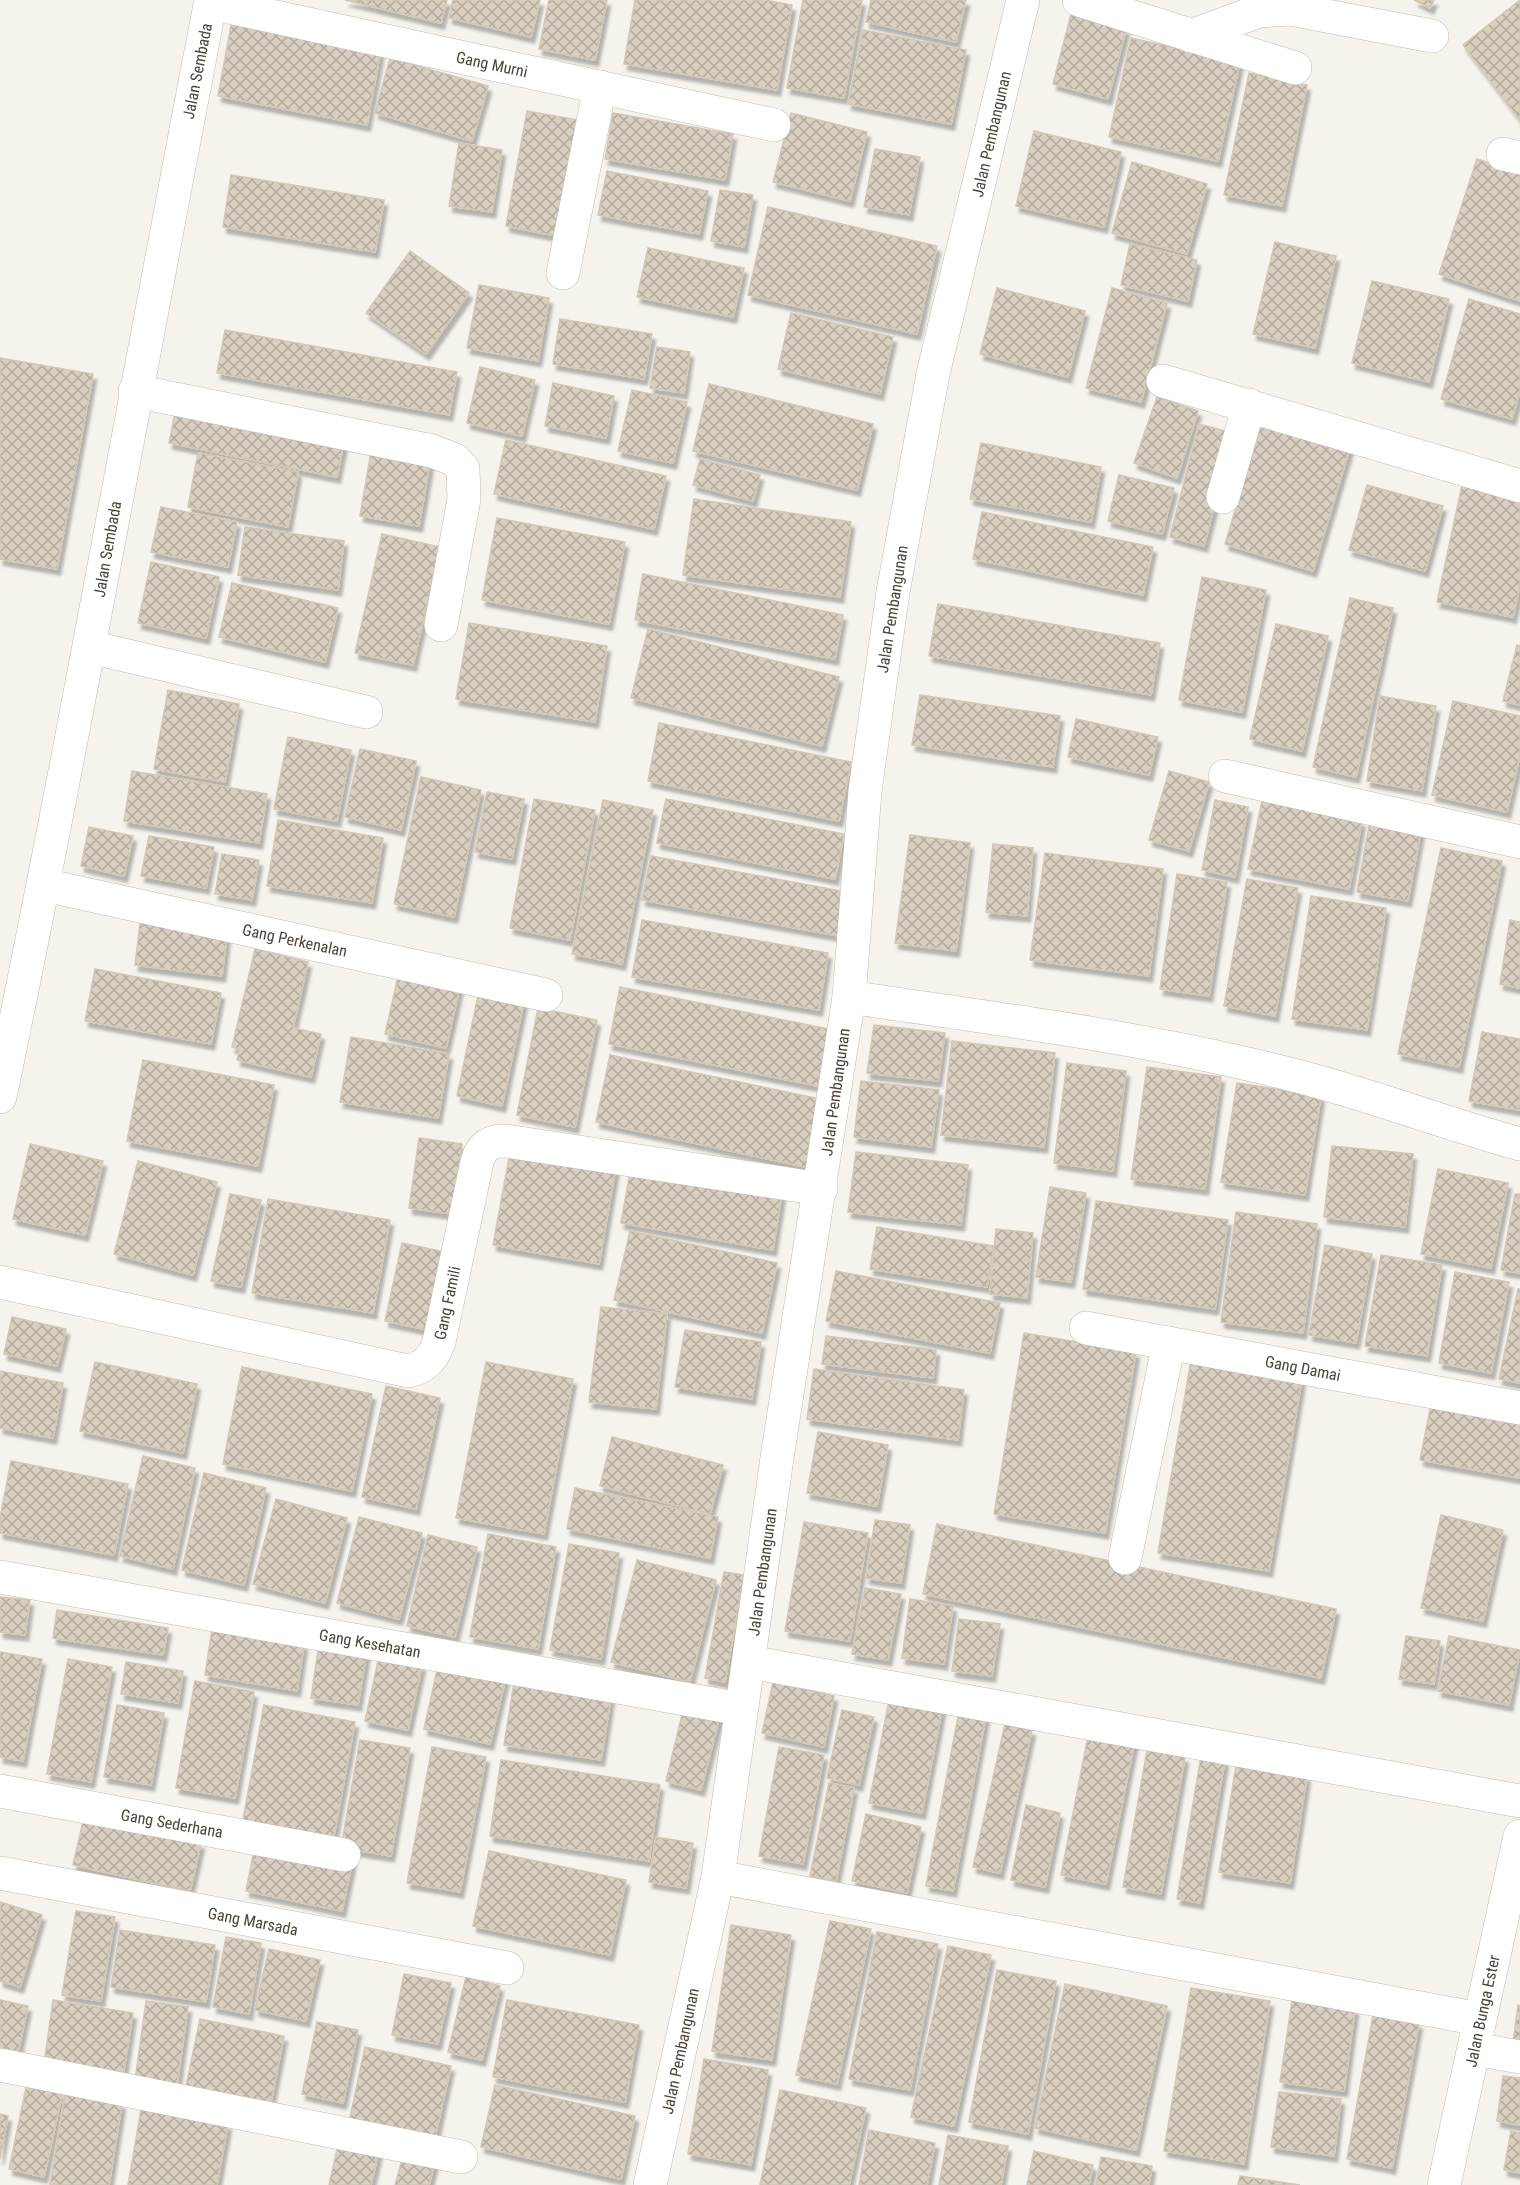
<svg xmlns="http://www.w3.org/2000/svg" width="1520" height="2185" font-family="'Roboto Condensed',sans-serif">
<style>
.building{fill:url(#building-cross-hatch);stroke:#d3c7b4;stroke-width:1.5;filter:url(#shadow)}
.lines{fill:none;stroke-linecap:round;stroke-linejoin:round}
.minor-casing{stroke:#c2bbae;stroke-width:34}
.tertiary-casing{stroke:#c2bbae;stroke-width:34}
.minor{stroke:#fff;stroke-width:33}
.tertiary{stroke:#fff;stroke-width:33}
.labels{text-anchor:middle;stroke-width:6;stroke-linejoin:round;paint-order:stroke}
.street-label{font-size:16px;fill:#4b4439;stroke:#fff}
</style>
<defs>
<pattern id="building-cross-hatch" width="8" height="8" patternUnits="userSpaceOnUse" patternTransform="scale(1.5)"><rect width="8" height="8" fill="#d8cfc1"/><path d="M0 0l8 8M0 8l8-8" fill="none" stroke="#b1aa9e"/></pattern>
<filter id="shadow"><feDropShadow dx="3.5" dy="6" stdDeviation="1.5" flood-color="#0004"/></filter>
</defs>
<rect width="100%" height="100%" fill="#f6f3ec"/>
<!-- building -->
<g class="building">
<polygon points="345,0 447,0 441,23"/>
<polygon points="453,0 540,0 531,37 449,18"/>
<polygon points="549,0 607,0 595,60 539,49"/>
<polygon points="635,0 765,0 792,5 777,90 624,64"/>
<polygon points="803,0 862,0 844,98 787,88"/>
<polygon points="871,0 966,0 956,42 866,22"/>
<polygon points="1414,0 1434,0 1430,8"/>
<polygon points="1520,0 1520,120 1463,45"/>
<polygon points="1071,14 1126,29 1108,99 1053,84"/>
<polygon points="232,20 381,49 367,125 218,96"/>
<polygon points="863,30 966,50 951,124 848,104"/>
<polygon points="1131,38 1240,62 1218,161 1109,137"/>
<polygon points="390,58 488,86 472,141 375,113"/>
<polygon points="1249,73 1307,85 1282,206 1224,195"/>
<polygon points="527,111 584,121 562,237 506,226"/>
<polygon points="613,113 733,134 725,180 605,159"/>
<polygon points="791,113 867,132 850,201 773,182"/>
<polygon points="1034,131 1121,152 1104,227 1016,206"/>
<polygon points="459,143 502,150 492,212 449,206"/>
<polygon points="875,149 920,157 909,215 864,207"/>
<polygon points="1477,159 1520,173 1520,301 1439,274"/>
<polygon points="1132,162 1207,184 1187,254 1112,233"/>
<polygon points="607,171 708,191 699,234 598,215"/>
<polygon points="231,175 384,200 375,252 223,227"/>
<polygon points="720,190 753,195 744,247 711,241"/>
<polygon points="768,207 937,246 917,334 748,295"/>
<polygon points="1275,242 1336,256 1315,348 1253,334"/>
<polygon points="1130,244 1197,260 1188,301 1121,285"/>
<polygon points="648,248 744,268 733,317 637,297"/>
<polygon points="410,251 469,293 426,354 366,313"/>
<polygon points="1372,281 1449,299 1429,382 1352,363"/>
<polygon points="479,285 549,298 538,361 467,348"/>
<polygon points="997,288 1085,311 1068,377 980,354"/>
<polygon points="1112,288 1167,303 1141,402 1086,388"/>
<polygon points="1469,299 1520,314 1520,391 1512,419 1441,399"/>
<polygon points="791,313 893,337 880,394 778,369"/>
<polygon points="560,319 652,334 644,379 553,364"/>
<polygon points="225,330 457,372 449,415 217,373"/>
<polygon points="657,347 690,352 684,393 650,388"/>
<polygon points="0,358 93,374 57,569 0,559"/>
<polygon points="480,367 535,380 522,436 467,423"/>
<polygon points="553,383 614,396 606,438 545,426"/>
<polygon points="709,384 873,424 857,490 693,451"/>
<polygon points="632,390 687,402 673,463 618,451"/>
<polygon points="1157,397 1198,411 1177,478 1134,463"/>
<polygon points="176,408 344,442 337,477 169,443"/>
<polygon points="1263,418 1351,444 1313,571 1225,544"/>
<polygon points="1199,424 1233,433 1204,546 1170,537"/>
<polygon points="506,440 666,476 654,529 494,494"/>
<polygon points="981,443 1101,467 1091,522 970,499"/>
<polygon points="372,446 431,457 419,526 360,516"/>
<polygon points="198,453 298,472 288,527 188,507"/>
<polygon points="700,459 760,475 753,501 693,485"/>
<polygon points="1119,475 1174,488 1162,534 1108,521"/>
<polygon points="1367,485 1443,506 1425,571 1349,550"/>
<polygon points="1462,485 1520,498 1520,585 1513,617 1437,602"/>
<polygon points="694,499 851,522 840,597 683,575"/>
<polygon points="161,507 237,522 228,567 151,552"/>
<polygon points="982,512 1153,547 1143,595 973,559"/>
<polygon points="497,518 625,542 609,624 482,600"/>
<polygon points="245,527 344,541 338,590 238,575"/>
<polygon points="382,534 440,547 413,665 355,653"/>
<polygon points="151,562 219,577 206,638 138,623"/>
<polygon points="643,574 843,615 835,659 635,620"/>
<polygon points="1202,577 1266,590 1242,712 1179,700"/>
<polygon points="232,583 338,608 325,662 219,637"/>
<polygon points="1350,598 1393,608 1356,777 1313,767"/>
<polygon points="938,604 1160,643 1151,695 929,656"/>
<polygon points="469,623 607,646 595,722 456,699"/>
<polygon points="1276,624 1328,636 1302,751 1250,739"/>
<polygon points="648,629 839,677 822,746 631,698"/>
<polygon points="1517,645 1520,646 1520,705 1503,701"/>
<polygon points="168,690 239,704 225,782 154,769"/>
<polygon points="920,695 1060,716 1053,767 912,745"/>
<polygon points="1380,696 1436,706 1422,791 1367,781"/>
<polygon points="1453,701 1520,716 1520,755 1507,812 1432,795"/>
<polygon points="1076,719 1158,737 1149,775 1068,757"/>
<polygon points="659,723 851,762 839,821 648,781"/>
<polygon points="288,737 351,750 337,821 274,809"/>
<polygon points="360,749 416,761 401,830 345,817"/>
<polygon points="132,771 267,794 259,843 124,821"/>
<polygon points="1169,771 1209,782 1189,851 1149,840"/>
<polygon points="421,777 481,790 454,917 394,904"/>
<polygon points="487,792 524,799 512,859 475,852"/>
<polygon points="534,799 595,810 570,940 510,928"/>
<polygon points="666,799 844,834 835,879 657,843"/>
<polygon points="603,800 653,810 622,964 572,954"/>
<polygon points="1215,800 1248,807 1235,877 1202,870"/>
<polygon points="1262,801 1362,821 1349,889 1248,869"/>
<polygon points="278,820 383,838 372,903 267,886"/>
<polygon points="1370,821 1421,830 1408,901 1357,892"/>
<polygon points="89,827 133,836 124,876 81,866"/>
<polygon points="910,835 970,843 956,951 895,943"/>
<polygon points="149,836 214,847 206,888 141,876"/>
<polygon points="993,844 1033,848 1027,916 986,912"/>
<polygon points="1441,848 1502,861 1459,1067 1398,1054"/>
<polygon points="1045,853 1163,869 1149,976 1030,960"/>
<polygon points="222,854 259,860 252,900 215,894"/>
<polygon points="651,856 847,892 840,936 642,900"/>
<polygon points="1177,874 1227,882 1209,996 1160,989"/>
<polygon points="1247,879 1298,888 1275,1016 1224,1006"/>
<polygon points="1311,896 1386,908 1367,1030 1292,1019"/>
<polygon points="642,920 828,953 819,1010 632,977"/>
<polygon points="1510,920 1520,922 1520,988 1500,984"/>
<polygon points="140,923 227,934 222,976 135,965"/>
<polygon points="255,949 308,962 293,1028 321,1034 311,1077 237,1060 240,1049 232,1047"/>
<polygon points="95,969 221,993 211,1044 85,1021"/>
<polygon points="399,972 460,986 446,1048 385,1034"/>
<polygon points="620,987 829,1029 818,1086 609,1044"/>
<polygon points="479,991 524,1001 502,1106 457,1096"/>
<polygon points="538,1008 597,1020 575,1127 517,1115"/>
<polygon points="874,1025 945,1033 938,1081 867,1073"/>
<polygon points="1482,1032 1520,1039 1520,1110 1469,1101"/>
<polygon points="351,1037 449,1054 438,1118 340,1102"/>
<polygon points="952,1041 1055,1053 1044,1147 941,1135"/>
<polygon points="610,1055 825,1100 810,1168 596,1122"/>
<polygon points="143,1060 274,1085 258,1166 127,1141"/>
<polygon points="1067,1063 1126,1071 1113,1171 1054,1163"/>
<polygon points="1147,1067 1221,1077 1205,1189 1131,1179"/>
<polygon points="861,1081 939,1090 931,1147 854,1137"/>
<polygon points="1237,1083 1321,1096 1305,1195 1221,1182"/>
<polygon points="419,1138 462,1144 452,1214 409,1208"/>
<polygon points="30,1144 103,1161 85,1235 13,1219"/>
<polygon points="1332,1146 1413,1154 1405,1227 1324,1217"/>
<polygon points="511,1147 616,1166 599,1264 493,1245"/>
<polygon points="856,1152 968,1165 961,1225 848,1212"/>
<polygon points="138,1161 217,1182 193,1275 114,1254"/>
<polygon points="631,1167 782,1193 773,1250 621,1223"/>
<polygon points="1438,1169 1508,1183 1491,1268 1421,1254"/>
<polygon points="1050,1187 1086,1193 1071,1282 1036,1277"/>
<polygon points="230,1194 261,1200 241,1287 211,1281"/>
<polygon points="1515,1194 1520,1194 1520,1273 1501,1270"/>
<polygon points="268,1199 390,1220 373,1313 252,1293"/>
<polygon points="1096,1201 1228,1220 1215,1309 1083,1289"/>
<polygon points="1236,1212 1317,1224 1303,1333 1221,1322"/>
<polygon points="877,1227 994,1246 987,1287 870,1269"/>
<polygon points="996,1229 1033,1233 1027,1298 990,1294"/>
<polygon points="630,1231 777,1263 762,1333 614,1300"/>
<polygon points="402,1243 445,1252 428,1330 385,1321"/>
<polygon points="1325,1245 1372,1254 1356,1343 1309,1335"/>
<polygon points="1381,1255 1442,1265 1427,1356 1365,1346"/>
<polygon points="836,1271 1000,1303 990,1353 826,1321"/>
<polygon points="1455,1272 1509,1282 1491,1373 1439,1363"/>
<polygon points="1518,1289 1520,1289 1520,1383 1499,1379"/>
<polygon points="601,1307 667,1314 656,1409 589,1402"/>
<polygon points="12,1317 66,1329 57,1366 4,1354"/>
<polygon points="685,1330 761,1342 752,1399 675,1387"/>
<polygon points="1024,1333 1136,1352 1105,1533 994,1514"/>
<polygon points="826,1336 936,1350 933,1378 822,1364"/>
<polygon points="1191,1360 1302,1379 1269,1571 1158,1553"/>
<polygon points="95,1362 197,1384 183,1453 80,1431"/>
<polygon points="486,1362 573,1379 544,1534 456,1518"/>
<polygon points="242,1367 372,1394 352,1491 223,1464"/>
<polygon points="814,1369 964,1390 958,1440 807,1419"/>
<polygon points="0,1371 63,1383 53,1438 0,1428"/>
<polygon points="386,1386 440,1398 416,1509 362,1497"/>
<polygon points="1433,1394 1520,1410 1520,1478 1420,1460"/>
<polygon points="818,1432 888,1445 877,1506 807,1493"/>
<polygon points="612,1437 723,1465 710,1514 600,1486"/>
<polygon points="143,1456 195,1468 173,1569 120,1556"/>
<polygon points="11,1461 128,1484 114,1555 0,1533 0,1518"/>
<polygon points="204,1473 266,1488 244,1585 182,1570"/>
<polygon points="575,1488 718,1517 710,1558 567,1529"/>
<polygon points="276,1499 347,1518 325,1603 253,1584"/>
<polygon points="1441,1515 1503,1530 1483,1621 1421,1608"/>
<polygon points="359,1517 422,1533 399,1619 337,1603"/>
<polygon points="875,1520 910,1525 901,1583 866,1578"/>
<polygon points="804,1522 868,1533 850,1641 785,1631"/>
<polygon points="937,1524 1336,1609 1321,1678 923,1594"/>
<polygon points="488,1534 556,1547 538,1649 470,1637"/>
<polygon points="428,1535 477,1547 455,1637 407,1626"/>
<polygon points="569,1544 619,1553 601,1659 550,1650"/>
<polygon points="637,1560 716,1580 690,1682 611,1662"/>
<polygon points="724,1572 744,1575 725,1682 705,1678"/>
<polygon points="865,1588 901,1594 888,1660 852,1654"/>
<polygon points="0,1597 30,1600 25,1635 0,1632"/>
<polygon points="910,1599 953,1606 944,1664 902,1658"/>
<polygon points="57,1610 168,1628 163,1655 53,1638"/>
<polygon points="959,1619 1000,1624 992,1676 952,1671"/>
<polygon points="212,1629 304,1644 297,1691 205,1675"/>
<polygon points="1406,1636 1440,1641 1434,1684 1399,1679"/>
<polygon points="1449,1636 1520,1650 1509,1705 1438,1691"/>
<polygon points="319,1643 367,1650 358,1705 311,1698"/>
<polygon points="0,1652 42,1659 23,1761 0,1757"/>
<polygon points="379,1656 422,1665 408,1730 365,1721"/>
<polygon points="68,1659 112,1667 91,1782 47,1774"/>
<polygon points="439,1661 506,1677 490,1744 424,1729"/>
<polygon points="126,1662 183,1671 178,1703 121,1694"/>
<polygon points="195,1681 254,1692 235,1798 176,1788"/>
<polygon points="514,1682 611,1697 601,1760 504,1745"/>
<polygon points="773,1682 834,1696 824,1747 762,1733"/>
<polygon points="890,1695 943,1704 922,1813 869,1803"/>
<polygon points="117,1705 164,1713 151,1785 104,1777"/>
<polygon points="264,1705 355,1722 333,1841 242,1825"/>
<polygon points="684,1706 720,1715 701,1790 666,1781"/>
<polygon points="842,1710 874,1717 859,1785 827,1778"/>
<polygon points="959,1711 986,1716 953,1891 926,1886"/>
<polygon points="1005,1724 1032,1730 1000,1873 973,1867"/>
<polygon points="1089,1731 1135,1740 1106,1884 1061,1875"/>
<polygon points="360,1740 410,1748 391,1856 341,1848"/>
<polygon points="432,1747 486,1757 460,1892 407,1883"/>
<polygon points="779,1747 824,1755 803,1864 759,1856"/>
<polygon points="1147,1750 1185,1757 1161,1894 1123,1887"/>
<polygon points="1201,1756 1225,1760 1200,1903 1177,1899"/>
<polygon points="501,1760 660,1785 649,1861 490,1836"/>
<polygon points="1236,1765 1307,1776 1290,1883 1219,1872"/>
<polygon points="829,1783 854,1788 836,1881 810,1876"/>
<polygon points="1026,1805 1060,1813 1045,1887 1011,1880"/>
<polygon points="866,1814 921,1827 907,1893 852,1881"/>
<polygon points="84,1817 201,1843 190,1891 73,1865"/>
<polygon points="656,1837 693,1843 686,1888 649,1882"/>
<polygon points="256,1840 353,1859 342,1911 246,1891"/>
<polygon points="489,1851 626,1880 610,1955 473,1926"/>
<polygon points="0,1902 42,1915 20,1987 0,1981"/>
<polygon points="76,1911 115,1917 101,2001 62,1995"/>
<polygon points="830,1921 871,1929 837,2084 796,2075"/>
<polygon points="731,1925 791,1935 772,2060 712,2051"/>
<polygon points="120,1930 215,1945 206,2002 111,1987"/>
<polygon points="877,1932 938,1944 910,2090 849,2079"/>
<polygon points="226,1937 261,1943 249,2014 213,2007"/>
<polygon points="948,1946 991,1955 954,2126 911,2117"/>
<polygon points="269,1949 320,1960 306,2021 255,2010"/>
<polygon points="997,1970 1056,1981 1028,2134 969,2122"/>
<polygon points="404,1974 451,1983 438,2044 392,2035"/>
<polygon points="466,1977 500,1986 482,2060 448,2052"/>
<polygon points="1065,1984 1167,2006 1136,2150 1035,2128"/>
<polygon points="1191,1988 1270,2001 1244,2164 1164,2151"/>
<polygon points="0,2000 28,2006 16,2062 0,2059"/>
<polygon points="53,2000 133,2013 123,2076 44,2064"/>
<polygon points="507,2000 639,2025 625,2102 493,2077"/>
<polygon points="1292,2000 1355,2009 1344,2091 1280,2082"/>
<polygon points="146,2001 188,2007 177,2086 135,2081"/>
<polygon points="1518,2005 1520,2006 1520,2043 1513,2042"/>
<polygon points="1373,2015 1419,2023 1392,2168 1347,2159"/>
<polygon points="200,2019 284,2036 270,2107 185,2091"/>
<polygon points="317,2022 358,2030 343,2103 302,2094"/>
<polygon points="365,2047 451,2066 434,2142 349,2122"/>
<polygon points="704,2059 768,2070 751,2165 688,2154"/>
<polygon points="1503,2076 1520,2078 1520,2125 1497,2121"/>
<polygon points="27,2083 63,2091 44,2177 9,2169"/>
<polygon points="495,2085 635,2116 621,2179 481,2147"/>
<polygon points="780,2090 866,2108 849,2185 760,2185"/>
<polygon points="1279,2092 1341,2099 1334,2156 1271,2147"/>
<polygon points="65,2094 122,2103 109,2185 50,2185"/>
<polygon points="141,2109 228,2124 217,2185 128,2185"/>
<polygon points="0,2114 8,2116 0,2159"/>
<polygon points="869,2130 935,2143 927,2185 859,2185"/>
<polygon points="1511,2131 1520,2133 1520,2173 1504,2170"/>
<polygon points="948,2135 1008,2146 1001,2185 939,2185"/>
<polygon points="340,2136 380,2146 371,2185 329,2185"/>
<polygon points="1034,2151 1093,2165 1089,2185 1027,2185"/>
<polygon points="404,2153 435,2161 429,2185 395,2185"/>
<polygon points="1101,2157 1152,2166 1149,2185 1096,2185"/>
<polygon points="1240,2176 1300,2185 1238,2185"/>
</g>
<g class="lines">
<!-- minor casing -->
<g class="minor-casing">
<g id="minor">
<polyline points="1079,0 1295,68"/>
<polyline points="211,3 774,125"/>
<polyline points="1191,36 1259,11 1290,9 1432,36"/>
<polyline points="1503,154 1520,158"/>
<polyline points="563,273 600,87"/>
<polyline points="1163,381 1520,486"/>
<polyline points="135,391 432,451 455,460 463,469 464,499 441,625"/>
<polyline points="1223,497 1249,405"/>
<polyline points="90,647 366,712"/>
<polyline points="1225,776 1520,842"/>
<polyline points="44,885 546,995"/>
<path d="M849,997c147,22 296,40 440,77 78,19 153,49 231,70"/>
<path d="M0,1282l408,89c18,-4 25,-13 31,-29l38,-180c4,-15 13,-22 29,-21l315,48"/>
<polyline points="1086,1328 1520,1408"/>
<polyline points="1125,1558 1169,1343"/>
<polyline points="0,1577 741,1709"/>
<polyline points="749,1662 1520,1801"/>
<polyline points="0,1791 344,1855"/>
<polyline points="0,1873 507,1968"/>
<polyline points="718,1877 1479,2019"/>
<polyline points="1474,2049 1520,2057"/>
<polyline points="0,2065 461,2157"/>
<polyline points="650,2185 718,1877 777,1458 849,997 865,791 893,592 933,374 1023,0"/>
<polyline points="1444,2185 1520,1836"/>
</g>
</g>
<!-- tertiary casing -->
<g class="tertiary-casing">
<path id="tertiary" d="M0,1097c76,-365 140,-732 211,-1097"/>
</g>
<!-- minor -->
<use href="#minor" class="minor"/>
<!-- tertiary -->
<use href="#tertiary" class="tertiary"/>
</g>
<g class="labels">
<!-- street labels -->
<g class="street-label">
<text transform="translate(492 64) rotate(12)" y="6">Gang Murni</text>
<text transform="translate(197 71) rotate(-79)" y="6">Jalan Sembada</text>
<text transform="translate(991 134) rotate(-77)" y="6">Jalan Pembangunan</text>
<text transform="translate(107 549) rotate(-80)" y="6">Jalan Sembada</text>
<text transform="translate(892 609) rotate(-81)" y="6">Jalan Pembangunan</text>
<text transform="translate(295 940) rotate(12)" y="6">Gang Perkenalan</text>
<text transform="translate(835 1092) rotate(-82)" y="6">Jalan Pembangunan</text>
<text transform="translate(447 1303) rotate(-78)" y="6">Gang Famili</text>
<text transform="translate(1303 1368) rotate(11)" y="6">Gang Damai</text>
<text transform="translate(762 1572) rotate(-82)" y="6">Jalan Pembangunan</text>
<text transform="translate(370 1643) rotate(10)" y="6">Gang Kesehatan</text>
<text transform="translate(172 1823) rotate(10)" y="6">Gang Sederhana</text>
<text transform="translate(253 1921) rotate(11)" y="6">Gang Marsada</text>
<text transform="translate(1482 2011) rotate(-78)" y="6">Jalan Bunga Ester</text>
<text transform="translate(680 2051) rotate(-78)" y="6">Jalan Pembangunan</text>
</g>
</g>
</svg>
